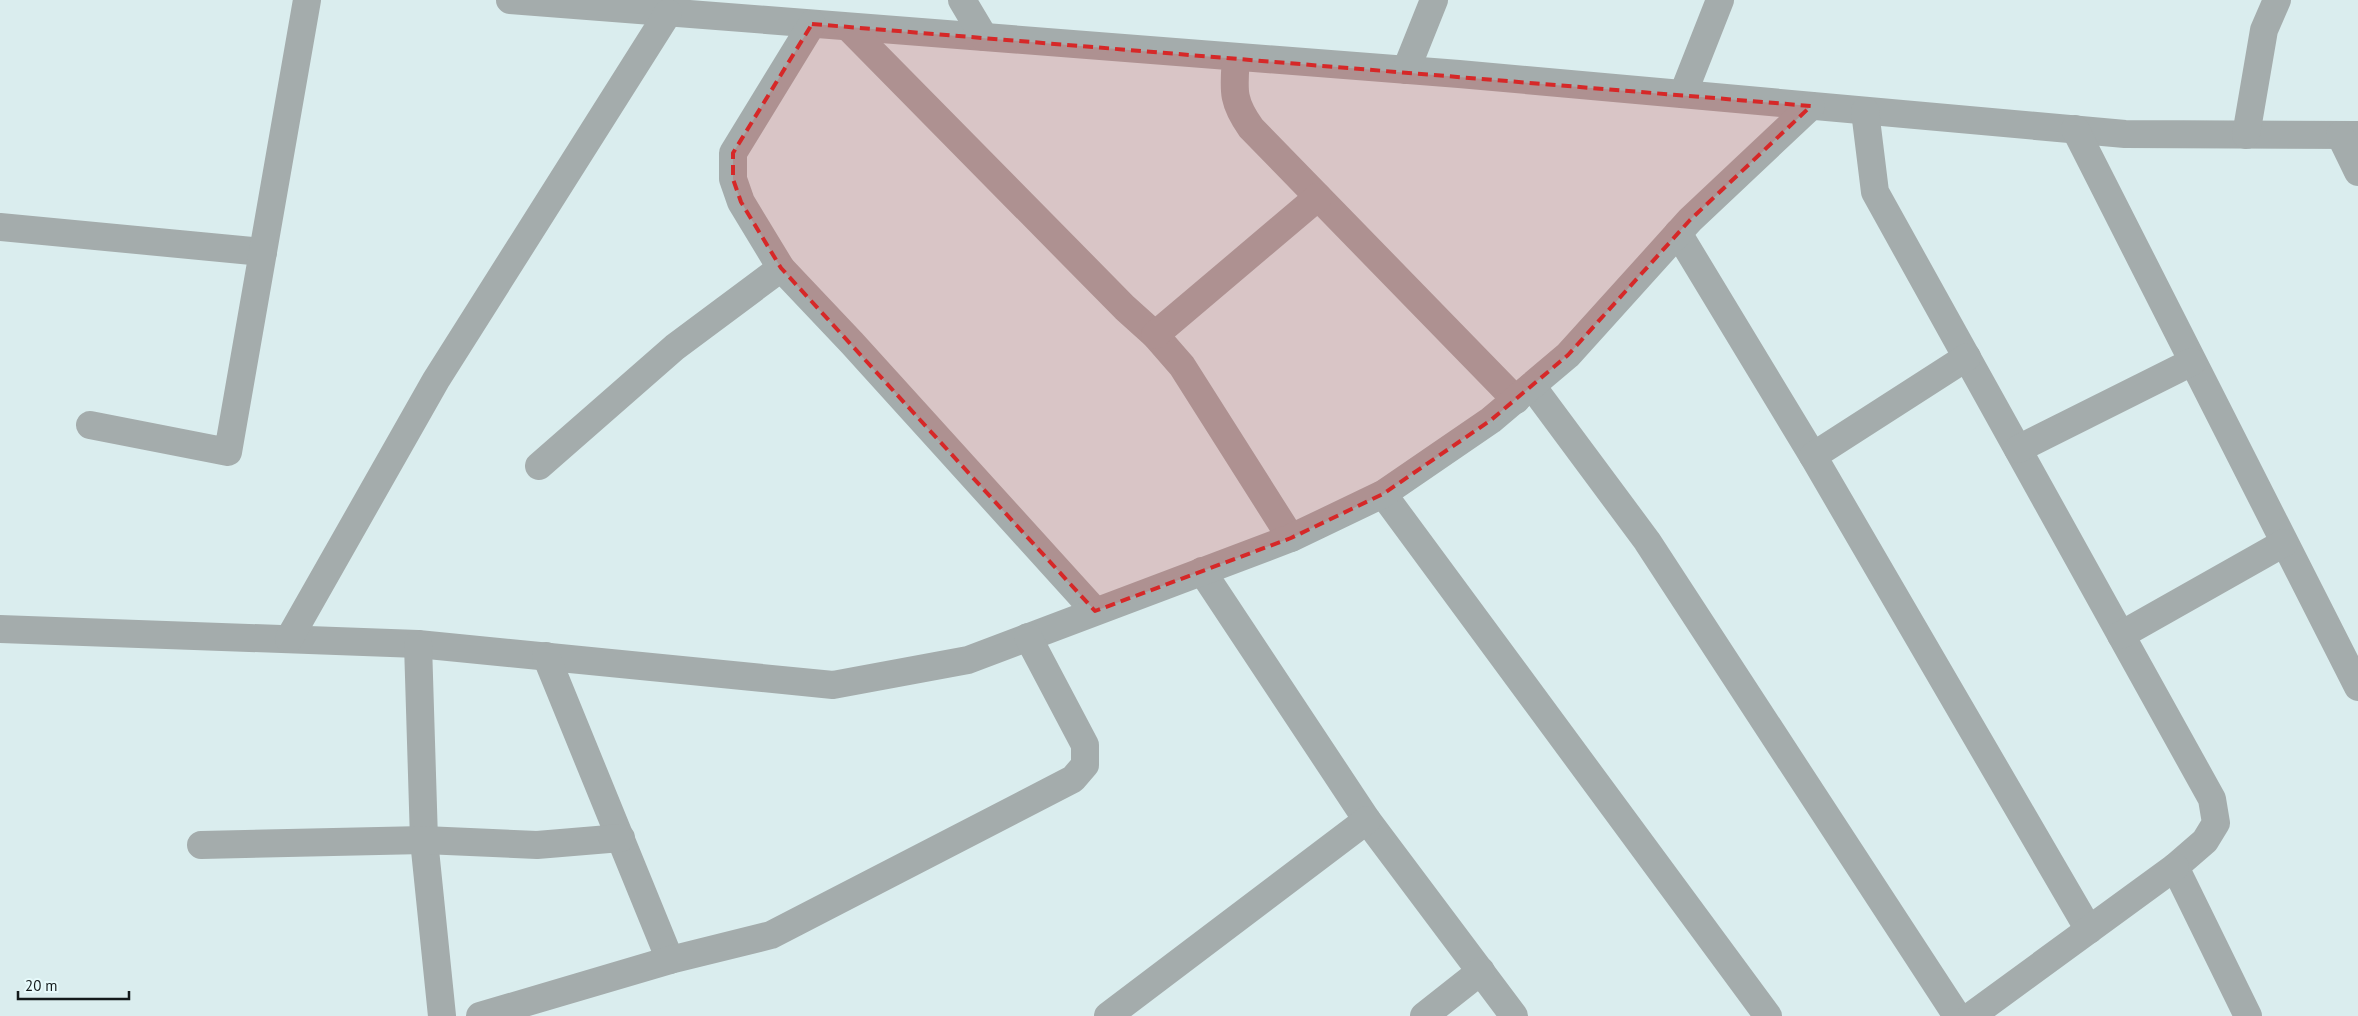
<svg xmlns="http://www.w3.org/2000/svg" width="2358" height="1016" font-family="'PT Sans',sans-serif">
<style>
.lines{fill:none;stroke-linecap:round;stroke-linejoin:round}
.minor{stroke:#a4acac;stroke-width:28}
.marked{fill:#d62828;fill-opacity:0.2;stroke:#d62828;stroke-width:4;stroke-dasharray:10 6;stroke-linejoin:round}
</style>
<rect width="100%" height="100%" fill="#daedee"/>
<g class="lines">
<!-- minor -->
<g class="minor">
<polyline points="510,0 1459,74 2125,134 2358,135"/>
<polyline points="962,0 984,37"/>
<polyline points="848,27 1125,308 1155,335 1182,366 1291,538"/>
<path d="M1236,57c-2,32 -5,43 15,71l265,272"/>
<polyline points="1406,70 1434,0"/>
<polyline points="1683,94 1720,0"/>
<polyline points="1865,111 1875,192 2212,799 2216,823 2205,841 2175,867 2248,1016"/>
<polyline points="2075,129 2358,687"/>
<polyline points="2246,135 2264,30 2277,0"/>
<polyline points="2340,135 2358,172"/>
<polyline points="0,227 263,252"/>
<polyline points="1678,233 1813,456"/>
<polyline points="781,268 741,202 733,179 733,153 812,24"/>
<polyline points="1155,335 1318,197"/>
<polyline points="1967,357 1813,456 2089,930"/>
<polyline points="1532,386 1647,541 1957,1016"/>
<polyline points="90,425 228,452 307,0"/>
<polyline points="2018,449 2192,362"/>
<polyline points="539,466 675,347 781,268 852,343 1095,611"/>
<polyline points="1383,494 1768,1016"/>
<polyline points="1202,571 1367,820 1514,1016"/>
<polyline points="0,629 418,644 833,685 968,660 1291,538 1383,494 1491,420 1568,355 1690,220 1811,106"/>
<polyline points="2121,635 2284,543"/>
<polyline points="289,639 436,380 668,13"/>
<polyline points="418,644 424,840 442,1016"/>
<polyline points="546,656 670,960"/>
<polyline points="201,845 424,840 537,845 621,838"/>
<polyline points="480,1016 670,960 771,935 1073,779 1085,765 1085,745 1028,637"/>
<polyline points="1108,1016 1367,820"/>
<polyline points="1424,1016 1481,971"/>
<polyline points="1971,1016 2175,867"/>
</g>
</g>
<!-- marked area -->
<path class="marked" d="M812,24l999,82 -121,114 -122,135 -77,65 -108,74 -92,44 -196,73 -314,-343 -40,-66 -8,-23v-26z"/>
<!-- scale -->
<path d="M18 991v8h111v-8" fill="none" stroke="#131a1b" stroke-width="2.5"/>
<text x="25" y="991" font-size="15" fill="#131a1b" stroke="#e7fafb" stroke-width="4" paint-order="stroke">20 m</text>
</svg>
